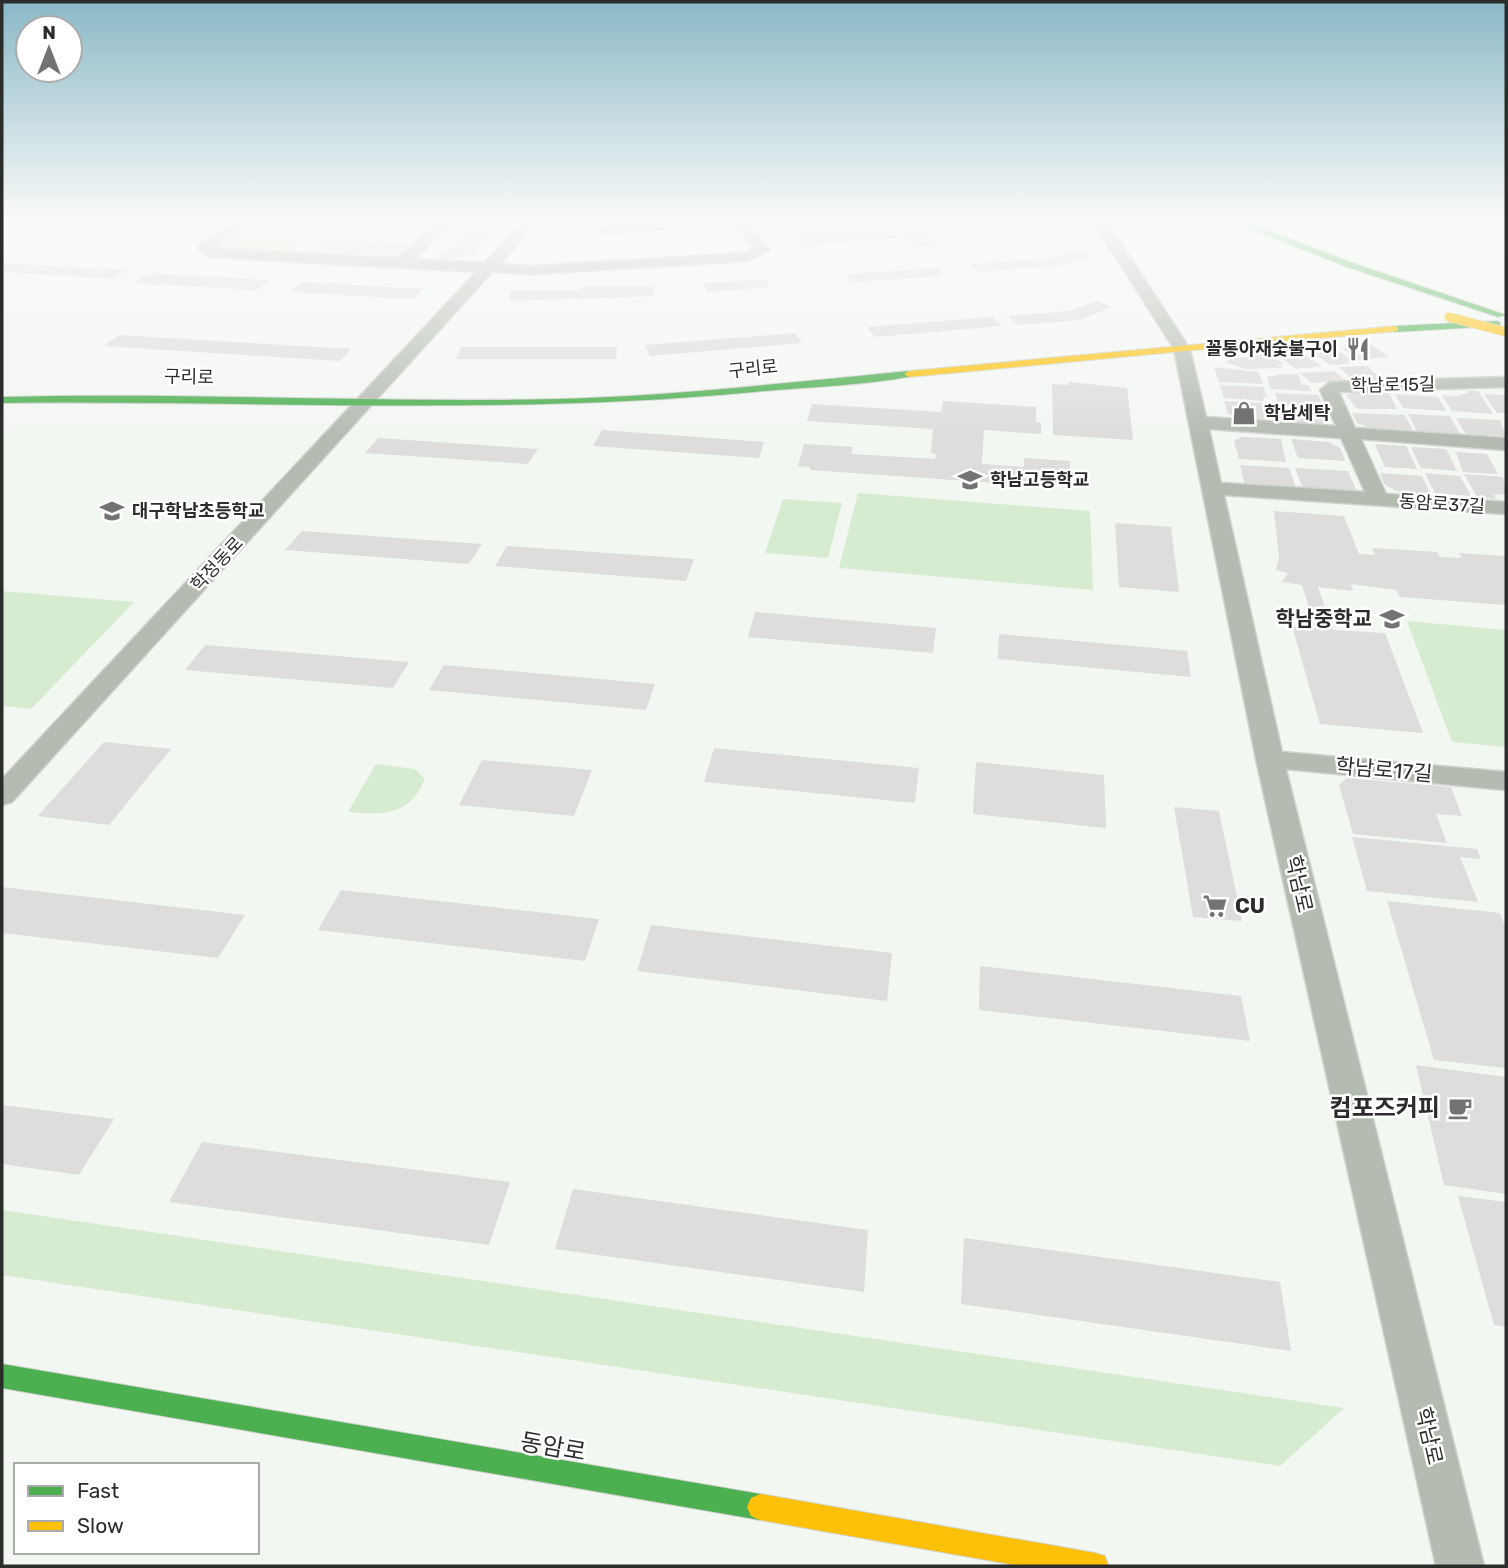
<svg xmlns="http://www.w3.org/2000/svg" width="1508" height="1568" font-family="Rubik,'Noto Sans KR',sans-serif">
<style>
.green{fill:#d6ebcf}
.building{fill:#dddddb}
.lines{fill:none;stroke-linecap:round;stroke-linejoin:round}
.street-casing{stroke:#d0d2cf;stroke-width:3}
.fast-casing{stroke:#d0d2cf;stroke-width:2}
.slow-casing{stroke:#d0d2cf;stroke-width:2}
.street{fill:#b4bbb1;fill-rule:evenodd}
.fast{fill:#4caf50;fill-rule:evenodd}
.slow{fill:#ffc107;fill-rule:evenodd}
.slow-bridge-casing{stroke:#d0d2cf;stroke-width:10;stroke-linecap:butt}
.slow-bridge{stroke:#ffc107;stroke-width:9}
.labels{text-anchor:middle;stroke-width:5;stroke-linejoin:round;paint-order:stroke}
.far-poi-label{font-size:18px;font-weight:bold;fill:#2b2d2a;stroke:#fff;text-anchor:start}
.far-street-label{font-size:18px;fill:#2b2d2a;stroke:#fff}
.poi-label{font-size:21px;font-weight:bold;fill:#2b2d2a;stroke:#fff;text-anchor:end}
.street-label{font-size:21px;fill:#2b2d2a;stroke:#fff}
.near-poi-label{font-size:24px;font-weight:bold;fill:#2b2d2a;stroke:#fff;text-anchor:end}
.near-street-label{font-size:24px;fill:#2b2d2a;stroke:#fff}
</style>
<rect width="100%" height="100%" fill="#f3f7f2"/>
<!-- green -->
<g class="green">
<polygon points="258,220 337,220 291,254 224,250 220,245"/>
<polygon points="943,220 1044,220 1066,236 971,244"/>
<polygon points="858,493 1090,511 1093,590 839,568"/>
<polygon points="783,499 842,503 828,558 765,553"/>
<polygon points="2,591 134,602 31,709 2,706"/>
<polygon points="1407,621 1506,630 1506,747 1452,742"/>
<path d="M376,764l39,5 10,10c-16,37 -42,36 -77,33z"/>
<polygon points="2,1210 1344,1408 1280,1466 2,1275"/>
</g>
<!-- building -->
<g class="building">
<polygon points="350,220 380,220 361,235 332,233"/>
<polygon points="391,220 394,220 419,221 400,237 371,236"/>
<polygon points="478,220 503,220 472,255 451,259 431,256 444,253"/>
<polygon points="868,220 911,220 938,245 912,247 903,238 805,246 791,229 872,223"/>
<polygon points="327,238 412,243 400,253 391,255 312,251"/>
<polygon points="1077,250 1094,255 1062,265 979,272 971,264 1052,258"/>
<polygon points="2,263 128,270 114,279 2,272"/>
<polygon points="937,268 944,276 851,282 845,274"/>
<polygon points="149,273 270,280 257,290 134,283"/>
<polygon points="765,279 770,287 707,292 703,283"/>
<polygon points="302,282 423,289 413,299 291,292"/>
<polygon points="581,287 655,287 654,296 508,301 512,290 581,290"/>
<polygon points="1097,301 1111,307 1080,320 1018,325 1008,316 1070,311"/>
<polygon points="993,317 1002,326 875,337 867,327"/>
<polygon points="795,333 802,343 650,356 645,345"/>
<polygon points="119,335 351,349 340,361 104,346"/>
<polygon points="1372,345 1389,357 1358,360 1341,348"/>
<polygon points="461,347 617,347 616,359 456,359"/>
<polygon points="1336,349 1357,363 1330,365 1310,351"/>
<polygon points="1301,352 1322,366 1296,369 1276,354"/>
<polygon points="1268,354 1284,364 1278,365 1283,368 1246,369 1224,362 1231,359"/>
<polygon points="1367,366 1382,380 1354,381 1339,367"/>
<polygon points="1214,367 1258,372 1263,384 1219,382"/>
<polygon points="1334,371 1347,381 1312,383 1300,373"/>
<polygon points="1282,374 1298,374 1302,385 1308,385 1311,391 1271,389 1267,377"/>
<polygon points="1069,382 1127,388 1133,440 1053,435 1052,384 1069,385"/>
<polygon points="1220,385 1263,387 1267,397 1263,397 1264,401 1224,398"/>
<polygon points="1467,391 1478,391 1493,414 1452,411 1442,395 1456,396 1468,393"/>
<polygon points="1275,393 1318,395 1324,407 1279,405"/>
<polygon points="1351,393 1389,393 1397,409 1357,409 1346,395"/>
<polygon points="1395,394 1438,397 1446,411 1403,408"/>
<polygon points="1484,394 1506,395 1506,413 1497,413"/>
<polygon points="943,401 1036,407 1036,422 1041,423 1041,434 984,430 982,464 1024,467 1024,458 1070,461 1071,485 1054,483 1054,487 810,470 810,467 798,466 804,444 853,447 851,454 935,459 936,454 931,453 933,429 807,421 812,404 941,412"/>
<polygon points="1224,401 1262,403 1268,421 1241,419 1228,414"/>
<polygon points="1276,409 1325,411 1329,421 1319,425 1282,423"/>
<polygon points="1352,413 1405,415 1413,430 1369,428 1357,423"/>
<polygon points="1408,414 1450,416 1460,434 1417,431"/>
<polygon points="1456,418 1500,420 1506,436 1466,434"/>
<polygon points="602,430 764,442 759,458 593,446"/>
<polygon points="1242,437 1281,439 1286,462 1239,459 1234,441"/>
<polygon points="378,438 538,449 528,464 365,453"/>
<polygon points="1291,439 1329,442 1340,448 1345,461 1298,458"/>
<polygon points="1378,444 1406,446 1417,469 1385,467 1375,445"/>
<polygon points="1411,447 1446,449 1457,471 1421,468"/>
<polygon points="1456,452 1487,454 1498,474 1463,472"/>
<polygon points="1240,465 1289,468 1296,488 1245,485"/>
<polygon points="1295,468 1348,471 1357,492 1303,489"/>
<polygon points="1380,473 1422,476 1431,495 1402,493 1385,485"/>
<polygon points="1425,473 1460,476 1471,496 1435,493"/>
<polygon points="1464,474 1503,477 1506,494 1494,495 1496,499 1477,497"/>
<polygon points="1274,511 1344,516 1359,554 1375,555 1372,548 1437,552 1440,557 1462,558 1459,553 1506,556 1506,605 1400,597 1396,590 1351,584 1353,591 1318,587 1333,630 1385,633 1423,733 1320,724 1292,626 1315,628 1302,585 1282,582 1288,573 1276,570 1279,558"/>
<polygon points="1115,523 1171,527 1179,592 1119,587"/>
<polygon points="302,531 482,544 469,564 285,550"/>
<polygon points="507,546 694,559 686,581 495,566"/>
<polygon points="755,612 936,628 933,653 748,637"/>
<polygon points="999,634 1187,651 1191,677 998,659"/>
<polygon points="205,645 409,662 393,688 185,670"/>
<polygon points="444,665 655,684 646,710 429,690"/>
<polygon points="104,742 171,749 109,825 38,816"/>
<polygon points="714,748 919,768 915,803 704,782"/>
<polygon points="482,760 592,770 574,816 459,805"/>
<polygon points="976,762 1104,775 1106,828 973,814"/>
<polygon points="1347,778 1451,787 1462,816 1436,814 1447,843 1353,834 1339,785"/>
<polygon points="1174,807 1219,811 1242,921 1193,917"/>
<polygon points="1352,837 1477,849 1481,859 1460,857 1478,902 1367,891"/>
<polygon points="2,887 245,915 218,958 2,933"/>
<polygon points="341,890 599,919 585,961 318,930"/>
<polygon points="1387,901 1500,913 1506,930 1506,1068 1434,1060"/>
<polygon points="651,925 892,953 887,1001 637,971"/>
<polygon points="980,966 1241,996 1250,1041 979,1010"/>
<polygon points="1416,1065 1506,1077 1506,1194 1444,1185"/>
<polygon points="2,1105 114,1119 79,1175 2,1164"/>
<polygon points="202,1142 510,1182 489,1245 169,1202"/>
<polygon points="573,1189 868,1230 864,1292 555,1249"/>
<polygon points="1458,1196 1506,1202 1506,1327 1494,1325"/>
<polygon points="964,1238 1280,1282 1291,1351 961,1304"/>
</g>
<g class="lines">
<!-- street casing -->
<g class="street-casing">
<g id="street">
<polygon points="238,220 254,220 214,248 398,258 441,220 456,220 415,259 484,263 525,220 539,220 500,264 532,266 744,253 754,248 735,224 603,234 596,230 603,226 690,220 747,220 770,250 747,261 532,274 492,272 12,802 2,805 2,779 476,272 212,257 199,251 199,245"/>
<path d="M1092,220h14l84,129 16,68 130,9 -16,-36 10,-8 176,-5v10l-167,5 16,36 151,10v12l-145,-11 25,55 120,8v12l-282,-19 58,257 224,20v18l-220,-21 198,797h-48l-180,-807 -82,-410zM1209,429l132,9 24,54 -144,-9z"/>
</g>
</g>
<!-- fast casing -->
<g class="fast-casing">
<g id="fast">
<polygon points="1239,220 1247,220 1258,226 1353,263 1506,315 1498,317 1347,267 1252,230"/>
<polygon points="1497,321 1500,322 1500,326 1395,332 1390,329 1395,326"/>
<path d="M909,371l5,3 -1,2c-51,10 -107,11 -159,16 -250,24 -501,8 -752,11v-6c185,-5 370,6 554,2 118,-3 236,-17 353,-28z"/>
<polygon points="2,1364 760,1494 769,1498 773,1507 769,1516 760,1520 2,1388"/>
</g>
</g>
<!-- slow casing -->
<g class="slow-casing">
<g id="slow">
<polygon points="1395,326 1398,327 1398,331 909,377 904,374 909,371"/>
<polygon points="760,1494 1095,1553 1105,1556 1108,1566 1021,1566 760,1520 751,1516 747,1507 751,1498"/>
</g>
</g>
<!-- street -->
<use href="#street" class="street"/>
<!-- fast -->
<use href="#fast" class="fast"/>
<!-- slow -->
<use href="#slow" class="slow"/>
<!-- slow-bridge casing -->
<g class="slow-bridge-casing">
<polyline id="slow-bridge" points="1449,317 1506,332"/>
</g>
<!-- slow-bridge -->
<use href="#slow-bridge" class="slow-bridge"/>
</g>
<!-- sky -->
<linearGradient id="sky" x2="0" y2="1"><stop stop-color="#8ab8c6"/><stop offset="0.5" stop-color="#fafbf9"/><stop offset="1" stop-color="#fafbf9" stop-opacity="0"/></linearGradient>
<rect width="1508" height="439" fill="url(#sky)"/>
<!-- icons -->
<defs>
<g id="restaurant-bare" transform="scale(1.89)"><path d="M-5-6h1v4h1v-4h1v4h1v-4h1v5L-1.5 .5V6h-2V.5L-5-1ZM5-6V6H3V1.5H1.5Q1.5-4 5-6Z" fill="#717470" stroke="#fff" stroke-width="2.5" paint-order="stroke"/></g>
<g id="shop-bare" transform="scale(1.89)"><path d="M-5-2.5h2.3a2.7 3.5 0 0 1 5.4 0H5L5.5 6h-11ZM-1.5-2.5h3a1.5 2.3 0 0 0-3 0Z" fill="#717470" stroke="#fff" stroke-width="2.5" paint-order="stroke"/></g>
<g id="school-bare" transform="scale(1.89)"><path d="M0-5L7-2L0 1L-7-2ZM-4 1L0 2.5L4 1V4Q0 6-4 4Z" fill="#717470" stroke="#fff" stroke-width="2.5" paint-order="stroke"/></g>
<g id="supermarket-bare" transform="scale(1.89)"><path d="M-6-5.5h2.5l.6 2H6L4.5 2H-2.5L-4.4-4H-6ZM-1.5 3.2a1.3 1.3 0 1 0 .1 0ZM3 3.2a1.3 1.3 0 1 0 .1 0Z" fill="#717470" stroke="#fff" stroke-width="2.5" paint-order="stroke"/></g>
<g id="cafe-bare" transform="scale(1.89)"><path d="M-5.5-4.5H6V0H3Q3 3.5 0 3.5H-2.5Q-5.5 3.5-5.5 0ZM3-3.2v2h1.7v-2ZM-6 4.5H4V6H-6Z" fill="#717470" stroke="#fff" stroke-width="2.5" paint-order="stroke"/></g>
</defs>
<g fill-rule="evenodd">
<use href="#restaurant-bare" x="1358" y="349"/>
<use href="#shop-bare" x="1244" y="413"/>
<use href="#school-bare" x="970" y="480"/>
<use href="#school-bare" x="112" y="511"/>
<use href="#school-bare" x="1392" y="619"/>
<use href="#supermarket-bare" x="1215" y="906"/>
<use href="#cafe-bare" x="1460" y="1108"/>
</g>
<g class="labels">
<!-- far-poi labels -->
<g class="far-poi-label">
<text x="1338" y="355" text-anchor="end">꼴통아재숯불구이</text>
<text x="1264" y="419">학남세탁</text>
<text x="990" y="486">학남고등학교</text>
<text x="132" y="517">대구학남초등학교</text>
</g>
<!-- far-street labels -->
<g class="far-street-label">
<text transform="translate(753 369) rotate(-6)" y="6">구리로</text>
<text transform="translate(189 377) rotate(1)" y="6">구리로</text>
<text transform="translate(1393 385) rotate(-1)" y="6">학남로15길</text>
<text transform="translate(1442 504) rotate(4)" y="6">동암로37길</text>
<text transform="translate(217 564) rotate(-47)" y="6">학정동로</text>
</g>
<!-- poi labels -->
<g class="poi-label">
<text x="1372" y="626">학남중학교</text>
<text x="1235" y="913" text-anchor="start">CU</text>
</g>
<!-- street labels -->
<g class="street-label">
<text transform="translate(1384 770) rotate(5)" y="7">학남로17길</text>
<text transform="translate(1299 884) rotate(77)" y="7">학남로</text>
<text transform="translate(1429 1436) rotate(77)" y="7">학남로</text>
</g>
<!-- near-poi labels -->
<g class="near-poi-label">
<text x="1440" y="1116">컴포즈커피</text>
</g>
<!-- near-street labels -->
<g class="near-street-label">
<text transform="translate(553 1447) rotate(10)" y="8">동암로</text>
</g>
</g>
<!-- border -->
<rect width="1508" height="1568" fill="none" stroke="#2b2d2a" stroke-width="7"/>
<!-- legend -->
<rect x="14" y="1463" width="245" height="91" fill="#ffffff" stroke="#aaabaa" stroke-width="2"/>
<rect x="28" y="1486" width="35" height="10" fill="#4caf50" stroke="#aaabaa" stroke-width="2"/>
<text x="77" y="1498" font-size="21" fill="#2b2d2a">Fast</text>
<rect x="28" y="1521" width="35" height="10" fill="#ffc107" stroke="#aaabaa" stroke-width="2"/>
<text x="77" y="1533" font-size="21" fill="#2b2d2a">Slow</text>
<!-- north arrow -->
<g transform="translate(49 49)"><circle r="33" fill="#ffffff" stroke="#aaabaa" stroke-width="2"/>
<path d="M0-5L12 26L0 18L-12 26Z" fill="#717470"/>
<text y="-10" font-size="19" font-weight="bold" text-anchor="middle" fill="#2b2d2a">N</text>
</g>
</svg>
